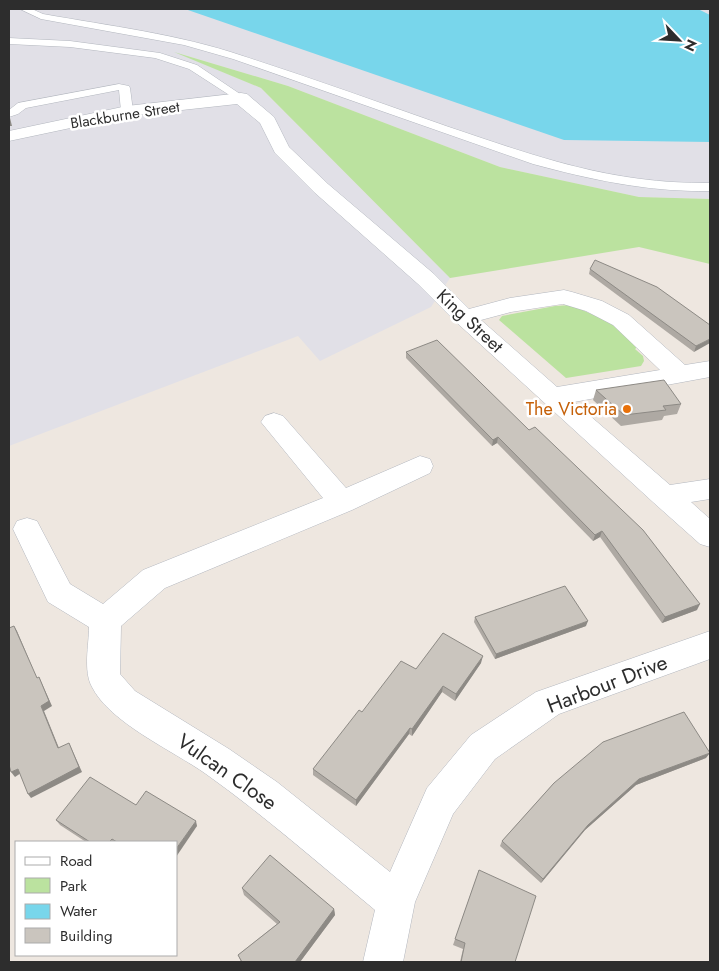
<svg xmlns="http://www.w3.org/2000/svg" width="719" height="971" font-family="Jost,sans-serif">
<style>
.industrial{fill:#e1e0e7}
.green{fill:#bbe29f}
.water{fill:#78d6eb}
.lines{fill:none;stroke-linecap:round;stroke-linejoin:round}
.lane-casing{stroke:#b3b7bf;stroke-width:1}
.street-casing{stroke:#b3b7bf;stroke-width:1}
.lane{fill:#fff;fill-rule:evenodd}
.street{fill:#fff;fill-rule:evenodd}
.wall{fill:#aea9a3}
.shaded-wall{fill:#8d8a85}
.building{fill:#cac5be;stroke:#8d8a85}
.food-dot{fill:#e8710a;stroke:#fff;stroke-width:2}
.labels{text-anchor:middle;stroke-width:5;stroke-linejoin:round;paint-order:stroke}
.far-street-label{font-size:15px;fill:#2d2d2d;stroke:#fff}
.street-label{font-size:18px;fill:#2d2d2d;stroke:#fff}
.food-label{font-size:18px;fill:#c56008;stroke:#fff;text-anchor:end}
.near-street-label{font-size:21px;fill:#2d2d2d;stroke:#fff}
</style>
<rect width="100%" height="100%" fill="#eee7e0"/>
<!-- industrial -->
<polygon class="industrial" points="9,9 710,9 710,199 639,197 500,167 288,86 181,54 261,88 450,278 431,307 320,361 298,336 9,446"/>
<!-- green -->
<g class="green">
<polygon points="174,52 288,86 500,167 639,197 710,199 710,264 639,247 450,278 261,88"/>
<polygon points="571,305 612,323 640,345 635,349 643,356 644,361 641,366 566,378 499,320 502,316 555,306"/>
</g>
<!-- water -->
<polygon class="water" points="185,9 698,9 710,15 710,142 564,140"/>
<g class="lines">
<!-- lane casing -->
<g class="lane-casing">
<g id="lane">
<path d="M20,9h12l11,5c67,12 135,20 200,42 68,22 135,46 203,70 92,31 165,58 264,57v8c-61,1 -118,-11 -177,-27l-300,-105 -49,-14 -143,-26z"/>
<polygon points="9,38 70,41 160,53 197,65 246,98 245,100 237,100 189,69 155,58 70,47 9,44"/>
<polygon points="119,84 129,86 130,88 133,111 131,113 127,114 121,111 119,90 26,108 18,114 9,117 9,110 18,103"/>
</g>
</g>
<!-- street casing -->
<g class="street-casing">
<g id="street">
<path d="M241,93l6,1 27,23 15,30 39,37 106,90 35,35 41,-11 54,-8 8,2 30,9 27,14 56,50 25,-4v16l-136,25 96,83 40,-6v20l-19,3 19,17v28l-10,-3 -46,-41 -198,-181 -38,-38 -104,-92 -39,-39 -15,-30 -23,-19 -110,12 -118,25v-10l118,-25zM563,304l23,7 27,14 47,45 -103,17 -76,-67 30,-8z"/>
<path d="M274,413l9,3 63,72 74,-32 10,3 3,7 -3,7 -78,37 -187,78 -44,38 -1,48 15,17 94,58 48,33 113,90 37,-84 44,-53 65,-43 174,-61v28l-151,55 -64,45 -42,55 -38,88 -12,60h-40l12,-52c-56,-46 -110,-94 -169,-136 -34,-24 -96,-51 -114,-87 -9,-16 -3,-42 -3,-60l-41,-25 -35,-73 4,-8 10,-3 10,3 33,63 33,20 40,-34 180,-72 -62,-76 4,-6z"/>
</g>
</g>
<!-- lane -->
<use href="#lane" class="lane"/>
<!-- street -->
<use href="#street" class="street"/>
</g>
<!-- wall -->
<g class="wall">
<polygon points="590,269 710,325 694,352 589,274"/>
<polygon points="406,352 697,610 662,623 600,537 593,541 497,443 492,446 406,358"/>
<polygon points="596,390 681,404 677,414 664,416 662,420 621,426 593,400"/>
<polygon points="475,617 586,626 495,659 474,622"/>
<polygon points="481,663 455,701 442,692 412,736 409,734 356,806 313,775 313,769 362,712 416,669"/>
<polygon points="706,758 636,785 585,830 541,883 500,846 502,841 554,783"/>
<polygon points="136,805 197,826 176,842 86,842 60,825 56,820"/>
<polygon points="479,870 515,962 460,962 463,949 453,945"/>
<polygon points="242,888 334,909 335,915 300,962 241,962 238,955 277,924 244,895"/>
<polygon points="710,913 710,931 709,915"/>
</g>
<!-- shaded-wall -->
<g class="shaded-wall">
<polygon points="9,114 12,126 9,126"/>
<polygon points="710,339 710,343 694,352 696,346"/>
<polygon points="498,437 497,443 492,446 493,440"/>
<polygon points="602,531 600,537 593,541 595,535"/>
<polygon points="700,604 697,610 662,623 665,617"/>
<polygon points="588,621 586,626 495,659 496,654"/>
<polygon points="14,626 17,631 39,683 37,678"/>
<polygon points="483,656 481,663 455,701 456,694"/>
<polygon points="39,677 52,706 44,711 61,753 58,748 41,706"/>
<polygon points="443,686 442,692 412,736 412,729"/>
<polygon points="410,728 409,734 356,806 356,800"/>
<polygon points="69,743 82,772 31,798 28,794"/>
<polygon points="710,753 706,758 636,785 585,830 541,883 543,879 588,825 639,779"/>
<polygon points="18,769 21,773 15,777 11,772"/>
<polygon points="196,821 197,826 176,857 176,849"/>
<polygon points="334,909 335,915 300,962 295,962"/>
</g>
<!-- building -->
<g class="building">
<polygon points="595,260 657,287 710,325 710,339 696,346 590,269"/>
<polygon points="437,340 529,430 535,427 643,530 700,604 665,617 602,531 595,535 498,437 493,440 406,352"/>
<polygon points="664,380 681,404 663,406 666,410 624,415 596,390"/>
<polygon points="565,586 588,621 496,654 475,617"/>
<polygon points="14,626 37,678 39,677 49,701 41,706 58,748 69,743 79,767 28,794 18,769 11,772 9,765 9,628"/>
<polygon points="443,633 483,656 456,694 443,686 412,729 410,728 356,800 313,769 359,710 362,712 401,661 416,669"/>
<polygon points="684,712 710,753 639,779 588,825 543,879 502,841 554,783 603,742"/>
<polygon points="90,777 136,805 146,791 196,821 176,849 176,842 117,842 112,839 109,842 90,842 56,820"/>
<polygon points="270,855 334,909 295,962 242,962 238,955 280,922 242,888"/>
<polygon points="479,870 536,896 515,962 461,962 465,943 455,939"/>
</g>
<!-- markers -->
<circle class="food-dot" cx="627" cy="409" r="5"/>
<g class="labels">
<!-- far-street labels -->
<g class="far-street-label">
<text transform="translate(125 115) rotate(-9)" y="5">Blackburne Street</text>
</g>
<!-- street labels -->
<g class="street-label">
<text transform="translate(470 321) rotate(43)" y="6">King Street</text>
</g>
<!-- food labels -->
<g class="food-label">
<text x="617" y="415">The Victoria</text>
</g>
<!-- near-street labels -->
<g class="near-street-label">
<text transform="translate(607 684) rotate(-21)" y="7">Harbour Drive</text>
<text transform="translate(227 772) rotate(35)" y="7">Vulcan Close</text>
</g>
</g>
<!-- border -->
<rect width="719" height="971" fill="none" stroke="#2d2d2d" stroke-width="20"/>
<!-- legend -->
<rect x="15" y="841" width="162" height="115" fill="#ffffff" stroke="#ababab"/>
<rect x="25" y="857" width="25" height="8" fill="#ffffff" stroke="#ababab"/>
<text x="60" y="866" font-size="15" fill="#2d2d2d">Road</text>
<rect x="25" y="878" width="25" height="15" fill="#bbe29f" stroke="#ababab"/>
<text x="60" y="891" font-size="15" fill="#2d2d2d">Park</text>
<rect x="25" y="904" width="25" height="15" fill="#78d6eb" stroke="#ababab"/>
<text x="60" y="916" font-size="15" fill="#2d2d2d">Water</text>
<rect x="25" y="928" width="25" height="15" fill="#cac5be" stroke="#ababab"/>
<text x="60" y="941" font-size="15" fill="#2d2d2d">Building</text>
<!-- north arrow -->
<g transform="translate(679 40) rotate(115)" stroke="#ffffff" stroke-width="4" paint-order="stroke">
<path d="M0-4L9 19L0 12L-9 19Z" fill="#2d2d2d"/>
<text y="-8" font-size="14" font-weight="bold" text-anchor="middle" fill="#2d2d2d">N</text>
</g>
</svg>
